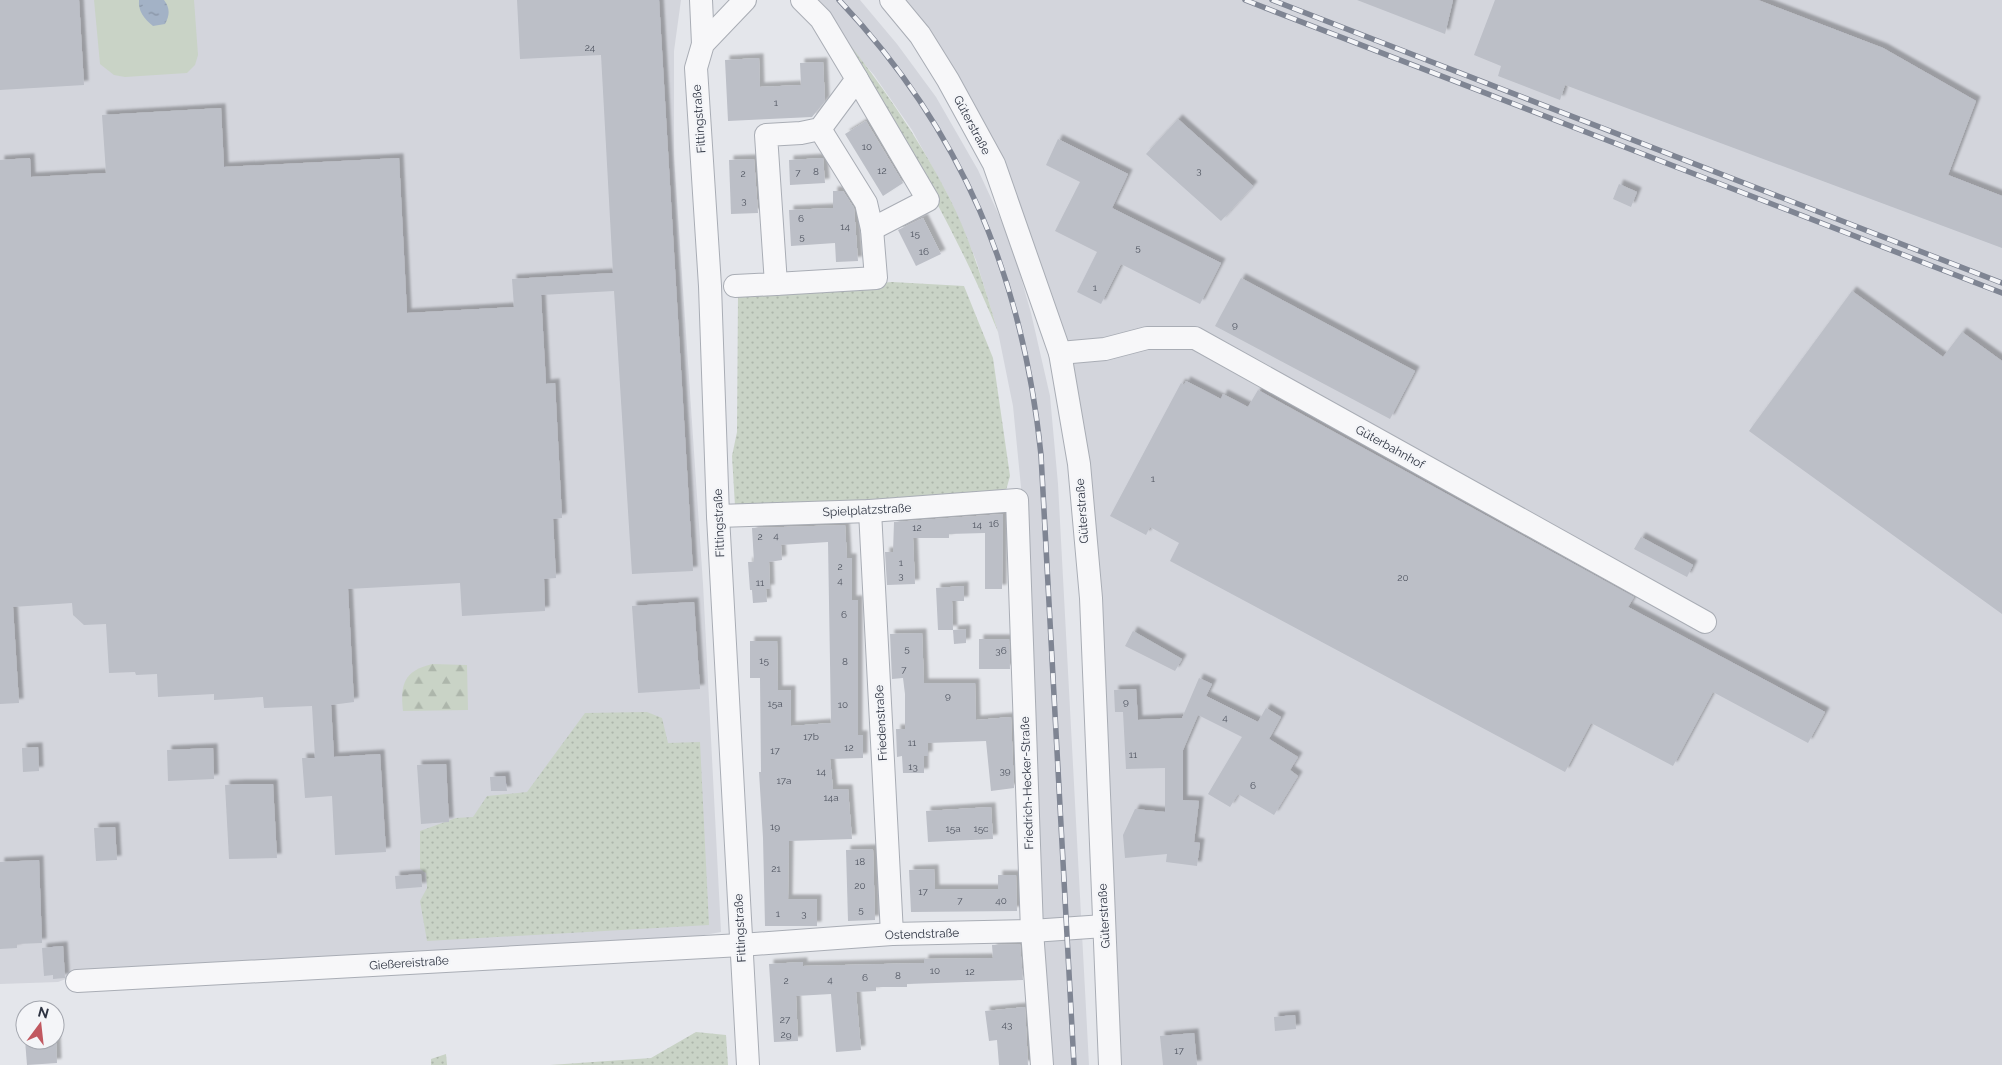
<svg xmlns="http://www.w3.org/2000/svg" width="2002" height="1065" font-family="Raleway,sans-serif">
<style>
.built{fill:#d3d5dc}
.grass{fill:url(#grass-dots)}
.forest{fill:url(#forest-firs)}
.park{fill:#c9d3c6}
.water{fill:url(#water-ripples)}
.building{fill:#bcbfc7;filter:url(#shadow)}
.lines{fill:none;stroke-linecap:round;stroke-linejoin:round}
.minor-casing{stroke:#a9adb5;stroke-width:24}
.minor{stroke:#f7f7f9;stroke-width:22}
.rail-casing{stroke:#7f8593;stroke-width:5.5}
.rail{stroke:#f4f5f8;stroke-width:4;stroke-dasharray:11;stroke-linecap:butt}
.labels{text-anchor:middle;stroke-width:4.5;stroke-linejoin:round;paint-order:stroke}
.number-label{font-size:10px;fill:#515662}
.street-label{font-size:12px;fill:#2d3341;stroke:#f4f5f8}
</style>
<defs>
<pattern id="grass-dots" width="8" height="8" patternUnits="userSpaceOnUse" patternTransform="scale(1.25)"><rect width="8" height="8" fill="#c9d3c6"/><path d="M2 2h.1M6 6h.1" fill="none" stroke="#adb6ab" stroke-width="1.8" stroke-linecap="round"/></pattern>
<pattern id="forest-firs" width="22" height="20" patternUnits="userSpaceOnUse" patternTransform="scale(1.25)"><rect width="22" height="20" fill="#c9d3c6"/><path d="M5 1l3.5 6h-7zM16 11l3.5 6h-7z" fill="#adb6ab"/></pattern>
<pattern id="water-ripples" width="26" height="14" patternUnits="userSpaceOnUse" patternTransform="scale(1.25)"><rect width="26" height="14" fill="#a3b2c6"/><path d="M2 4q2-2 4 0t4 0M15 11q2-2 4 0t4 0" fill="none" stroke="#8591a2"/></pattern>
<filter id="shadow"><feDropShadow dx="4.5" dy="-4.5" stdDeviation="1" flood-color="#0004"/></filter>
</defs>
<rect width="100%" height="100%" fill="#e4e6eb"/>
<!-- built -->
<g class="built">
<polygon points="0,0 681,0 674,51 674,157 703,584 721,932 693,937 89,970 58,982 0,984"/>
<polygon points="809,0 860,0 897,44 936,97 978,170 1010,239 1031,313 1050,396 1058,484 1089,1065 1049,1065 1021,487 1013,406 998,332 976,260 950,199 912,130 874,75"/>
<polygon points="891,0 2002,0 2002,1065 1118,1065 1079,464 1008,202"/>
</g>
<!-- grass -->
<g class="grass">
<path d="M838,29c41,53 80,107 111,168 22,43 35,89 49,135 -43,-106 -103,-204 -160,-303z"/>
<polygon points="892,282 964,286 993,358 1010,476 1005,494 735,506 732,456 737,432 738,294"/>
<polygon points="647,712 662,718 668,743 700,742 709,925 427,941 420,901 427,888 426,873 420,869 420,831 456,818 473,817 487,796 527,792 585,713"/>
<polygon points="696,1032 726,1035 728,1065 550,1065 651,1058"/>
<polygon points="446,1054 447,1065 431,1065 431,1059"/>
</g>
<!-- forest -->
<path class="forest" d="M432,664l35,1 1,45 -65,1c-3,-27 1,-40 29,-47z"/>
<!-- park -->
<polygon class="park" points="94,0 194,0 198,55 195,65 187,73 125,77 114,75 100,64"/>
<!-- water -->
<path class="water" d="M139,0h25c6,8 6,15 1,24l-12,2c-9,-7 -15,-15 -14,-26z"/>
<!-- building -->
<g class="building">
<polygon points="0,0 79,0 84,85 0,90"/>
<polygon points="517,0 659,0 693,571 632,574 614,291 541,295 546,384 555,383 562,518 553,519 556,578 544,579 545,611 462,616 460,583 348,589 354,702 331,705 334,757 380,754 386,852 335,855 332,796 305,798 302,758 315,758 312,706 264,708 263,697 214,700 214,694 158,697 157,674 136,675 135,672 109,673 106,624 84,625 73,615 72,603 13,607 19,703 0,704 0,160 30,158 31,177 106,173 102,115 221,108 224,167 399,158 407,313 514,307 512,279 613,273 601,55 520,59"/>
<polygon points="1357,0 1453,0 1445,34"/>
<polygon points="1495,0 1758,0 1883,48 1976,101 1948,175 2002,196 2002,248 1565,85 1560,100 1498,76 1501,66 1474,55"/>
<polygon points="759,58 760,87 801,85 800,63 823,62 825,101 812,117 728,121 725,60"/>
<polygon points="1178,119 1253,186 1221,221 1146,154"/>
<polygon points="866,121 903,183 883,196 845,134"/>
<polygon points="1058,139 1128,174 1112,208 1221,263 1200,304 1121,264 1101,304 1077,292 1097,252 1055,231 1080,182 1046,165"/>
<polygon points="823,158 825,183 790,185 789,160"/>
<polygon points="754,159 758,213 731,214 729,160"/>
<polygon points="1619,184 1637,192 1631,207 1613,199"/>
<polygon points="833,191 843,191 854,208 858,261 836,262 835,243 791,246 789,210 833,208"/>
<polygon points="923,218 941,254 916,266 898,230"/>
<polygon points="1241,278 1415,371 1390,419 1215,326"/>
<polygon points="1852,291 1943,357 1962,332 2002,361 2002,614 1749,431"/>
<polygon points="1186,381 1221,399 1223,394 1248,407 1258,390 1634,597 1628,607 1825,712 1808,743 1713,692 1673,766 1591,723 1565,772 1170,561 1179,543 1150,527 1146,535 1110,516 1181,383 1184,385"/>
<polygon points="1003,514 1002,589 985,589 985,533 949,534 949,538 913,538 915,584 887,585 885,552 893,552 894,522"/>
<polygon points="845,525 847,558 852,558 852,600 858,600 858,735 863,735 863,758 830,759 833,789 848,789 852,839 789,841 788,899 817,899 817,926 765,926 763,838 759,772 761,772 760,678 750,678 750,641 777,641 778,690 791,690 791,726 831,723 828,542 781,545 782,560 769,562 770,589 766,589 767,602 753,603 752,590 750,590 748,562 754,562 752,528"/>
<polygon points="1641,537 1693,565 1687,577 1634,549"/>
<polygon points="964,586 964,601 952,601 953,630 938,630 936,588"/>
<polygon points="694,602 700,689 638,693 632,606"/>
<polygon points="966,629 966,643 954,644 953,630"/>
<polygon points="1133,631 1182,659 1175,671 1125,646"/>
<polygon points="922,633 924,683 975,683 976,720 1011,717 1014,788 991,791 986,741 928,743 928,756 924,756 924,773 903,773 902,756 897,757 896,729 905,729 905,694 903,678 892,679 890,634"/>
<polygon points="979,639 1009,639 1010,669 979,669"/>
<polygon points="1199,678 1212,684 1206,696 1258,722 1266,708 1281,717 1269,739 1298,757 1290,770 1298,776 1274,815 1238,794 1230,807 1208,794 1242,737 1198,715 1183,750 1183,800 1199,801 1194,842 1200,843 1197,866 1166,862 1167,854 1125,858 1123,835 1135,809 1165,812 1165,768 1126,769 1123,712 1115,712 1114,690 1136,689 1138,720 1182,718"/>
<polygon points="38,747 39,771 23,772 22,748"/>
<polygon points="213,748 214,779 168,781 167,750"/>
<polygon points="446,764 449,822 421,824 417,765"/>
<polygon points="505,776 507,791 491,791 490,777"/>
<polygon points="241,784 273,784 277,858 229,859 225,785"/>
<polygon points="991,807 993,839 928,842 926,811"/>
<polygon points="115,827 117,860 96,861 94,828"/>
<polygon points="873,849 875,920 848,921 846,850"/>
<polygon points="39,860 42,943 17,944 17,948 0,949 0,862"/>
<polygon points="934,869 935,889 998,889 998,875 1016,875 1017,911 911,912 909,870"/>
<polygon points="421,874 422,887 396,889 395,876"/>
<polygon points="1020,944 1023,980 907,984 907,987 876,987 876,991 856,992 861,1050 836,1052 831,994 796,996 798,1041 774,1042 769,964 803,962 803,966 924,963 924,959 993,958 992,945"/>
<polygon points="63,946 65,978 53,979 53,975 44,976 42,948"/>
<polygon points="1025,1007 1028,1065 999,1065 997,1040 989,1041 985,1011"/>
<polygon points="1295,1015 1296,1029 1275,1031 1274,1017"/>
<polygon points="1194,1033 1197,1065 1163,1065 1160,1036"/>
<polygon points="25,1040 56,1040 57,1063 27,1065"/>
</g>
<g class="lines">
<!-- minor casing -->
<g class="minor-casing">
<g id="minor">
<polyline points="701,0 703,44"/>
<polyline points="745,0 703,44 696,68 710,286 718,516 748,1065"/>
<polyline points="891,0 920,35 948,80 994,164 1060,353 1079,464 1091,598 1110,1065"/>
<polyline points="820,129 866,203 872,229 928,200 857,79"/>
<polyline points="776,284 876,278 872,229"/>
<polyline points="735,286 776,284 766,135 801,133 820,129 857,79 821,19 802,0"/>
<polyline points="1060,353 1105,349 1147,338 1195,338 1705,622"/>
<polyline points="870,511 892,934"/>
<polyline points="718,516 870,511 1017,500 1032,931 1042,1065"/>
<polyline points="77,981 741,945 892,934 1032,931 1104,926"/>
</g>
</g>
<!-- minor -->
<use href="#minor" class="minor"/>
<!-- rail casing -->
<g class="rail-casing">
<g id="rail">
<path d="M839,0c123,130 184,278 202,455l33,610"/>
<polyline points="1245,0 2002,293"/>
<polyline points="1272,0 2002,283"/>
</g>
</g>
<!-- rail -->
<use href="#rail" class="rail"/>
</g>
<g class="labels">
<!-- number labels -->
<g class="number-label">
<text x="590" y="51">24</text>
<text x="776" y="106">1</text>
<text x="867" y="150">10</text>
<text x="882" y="174">12</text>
<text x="1199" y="174">3</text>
<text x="816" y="175">8</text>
<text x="798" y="176">7</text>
<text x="743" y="177">2</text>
<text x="744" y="204">3</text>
<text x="801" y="222">6</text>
<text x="845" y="230">14</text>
<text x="915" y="237">15</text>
<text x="802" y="240">5</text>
<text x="1138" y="251">5</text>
<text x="924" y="255">16</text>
<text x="1095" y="291">1</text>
<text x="1235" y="328">9</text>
<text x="1153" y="482">1</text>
<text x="994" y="527">16</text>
<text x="977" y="528">14</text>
<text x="917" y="531">12</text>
<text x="776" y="539">4</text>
<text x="760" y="540">2</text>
<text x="901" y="566">1</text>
<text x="840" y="570">2</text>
<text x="901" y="579">3</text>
<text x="1403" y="581">20</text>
<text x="840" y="584">4</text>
<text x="760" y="586">11</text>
<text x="844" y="618">6</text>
<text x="907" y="652">5</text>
<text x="1001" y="654">36</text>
<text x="764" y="664">15</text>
<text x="845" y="665">8</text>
<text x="904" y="673">7</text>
<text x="948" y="699">9</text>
<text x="1126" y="705">9</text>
<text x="775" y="707">15a</text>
<text x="843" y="708">10</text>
<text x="1225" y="721">4</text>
<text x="811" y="740">17b</text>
<text x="912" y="746">11</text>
<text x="849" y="751">12</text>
<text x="775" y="754">17</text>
<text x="1133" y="758">11</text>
<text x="913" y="770">13</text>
<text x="1005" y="774">39</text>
<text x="821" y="775">14</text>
<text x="784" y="784">17a</text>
<text x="1253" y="789">6</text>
<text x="831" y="801">14a</text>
<text x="775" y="830">19</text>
<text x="953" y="832">15a</text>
<text x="981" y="832">15c</text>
<text x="860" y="865">18</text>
<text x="776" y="872">21</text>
<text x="860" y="889">20</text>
<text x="923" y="895">17</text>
<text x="960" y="904">7</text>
<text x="1001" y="904">40</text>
<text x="861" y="913">5</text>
<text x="778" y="917">1</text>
<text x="804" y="917">3</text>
<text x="935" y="974">10</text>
<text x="970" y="975">12</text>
<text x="898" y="979">8</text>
<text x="865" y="981">6</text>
<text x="830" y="983">4</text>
<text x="786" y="984">2</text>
<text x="785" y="1023">27</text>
<text x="1007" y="1028">43</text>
<text x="786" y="1038">29</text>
<text x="1179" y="1054">17</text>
</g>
<!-- street labels -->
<g class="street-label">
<text transform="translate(699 119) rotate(-94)" y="4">Fittingstraße</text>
<text transform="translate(972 125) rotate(62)" y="4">Güterstraße</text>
<text transform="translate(1390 447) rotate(29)" y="4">Güterbahnhof</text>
<text transform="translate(867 510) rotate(-3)" y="4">Spielplatzstraße</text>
<text transform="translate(1082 511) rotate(-94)" y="4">Güterstraße</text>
<text transform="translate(719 523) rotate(-92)" y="4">Fittingstraße</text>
<text transform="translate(881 723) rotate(-93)" y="4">Friedenstraße</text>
<text transform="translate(1027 783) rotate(-92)" y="4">Friedrich-Hecker-Straße</text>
<text transform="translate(1104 916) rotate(-93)" y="4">Güterstraße</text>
<text transform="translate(740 928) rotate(-93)" y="4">Fittingstraße</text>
<text transform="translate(922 934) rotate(-2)" y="4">Ostendstraße</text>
<text transform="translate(409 963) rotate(-4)" y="4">Gießereistraße</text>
</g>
</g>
<!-- north arrow -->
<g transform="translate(40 1025) rotate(15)"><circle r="24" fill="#f4f5f8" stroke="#a4a7af"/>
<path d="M0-4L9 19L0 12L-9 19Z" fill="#c15860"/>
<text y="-8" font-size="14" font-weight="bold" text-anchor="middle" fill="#2d3341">N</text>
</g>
</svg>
